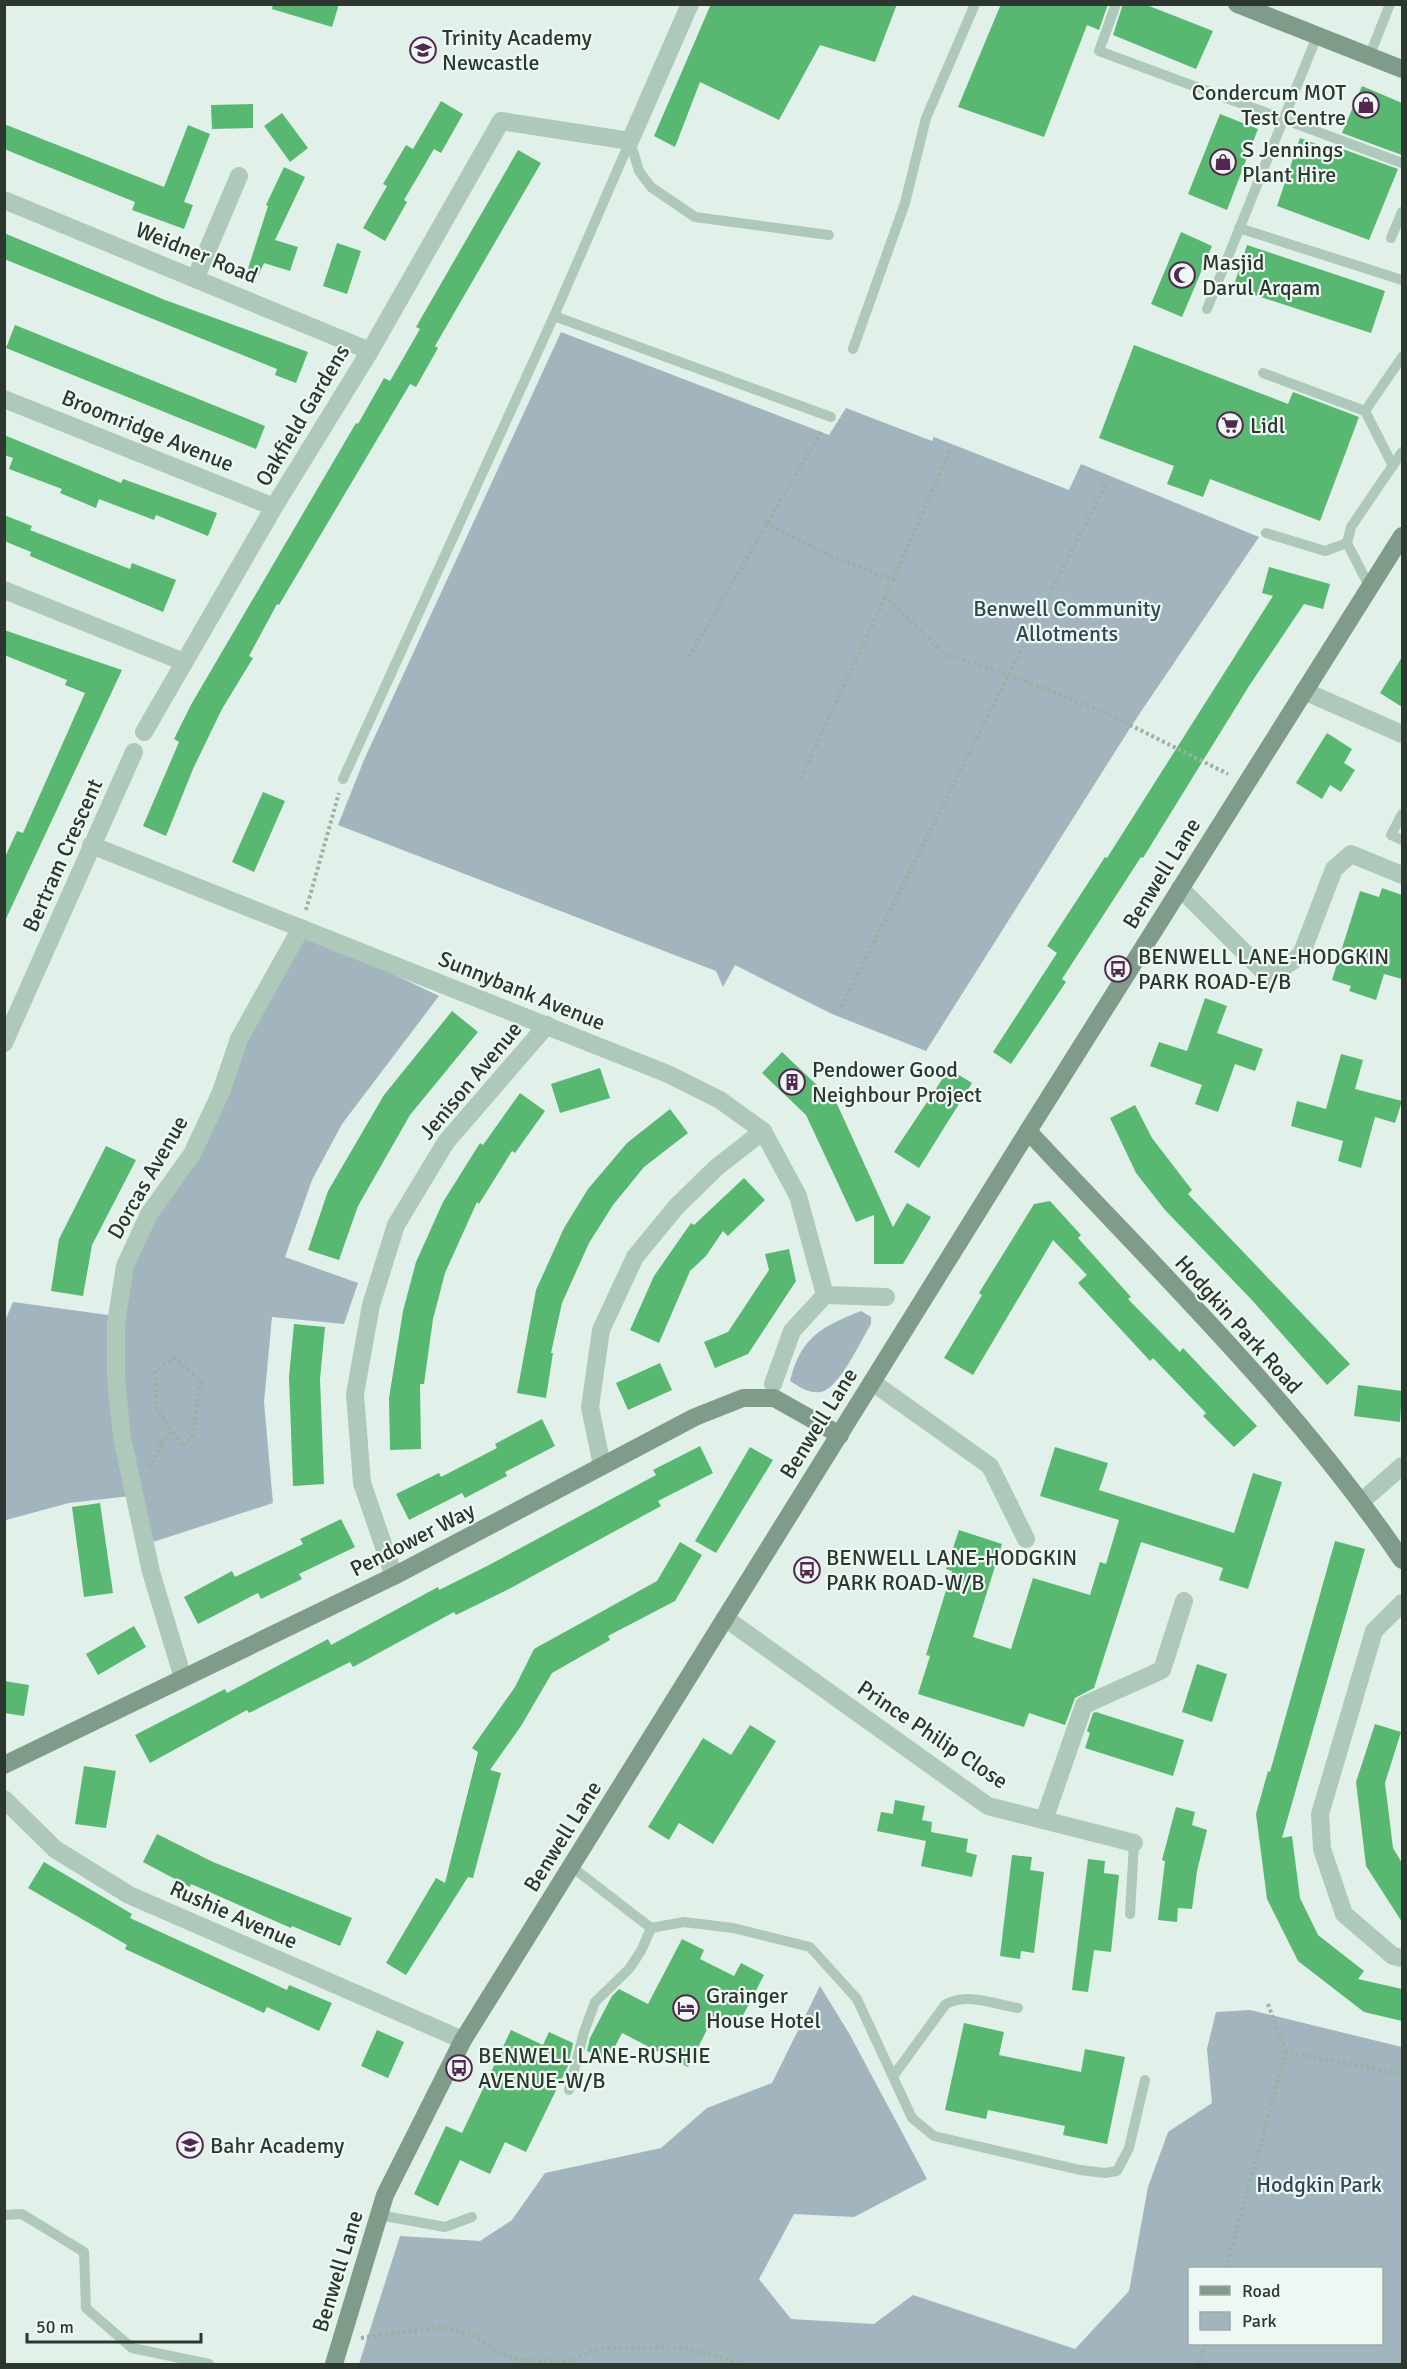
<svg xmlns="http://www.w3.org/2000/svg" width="1407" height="2369" font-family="Signika,sans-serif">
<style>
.green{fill:#a2b4be;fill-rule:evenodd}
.building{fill:#58b871}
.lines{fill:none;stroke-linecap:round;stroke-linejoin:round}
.path{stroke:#98b3a4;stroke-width:4;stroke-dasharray:3 3;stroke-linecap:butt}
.lane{stroke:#aec8ba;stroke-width:10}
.street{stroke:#aec8ba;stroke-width:18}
.secondary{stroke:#7f9b8a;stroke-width:18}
.labels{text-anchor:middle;stroke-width:4.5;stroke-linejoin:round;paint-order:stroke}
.poi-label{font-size:22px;fill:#2b372f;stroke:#edf8f3;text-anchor:start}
.street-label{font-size:22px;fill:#2b372f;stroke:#edf8f3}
.park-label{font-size:22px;fill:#324652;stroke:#edf8f3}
</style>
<rect width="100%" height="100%" fill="#e1f1ea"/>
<!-- green -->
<g class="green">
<polygon points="561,332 829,435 846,408 932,441 934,437 1069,490 1081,464 1259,537 1132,725 926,1051 832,1014 735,965 723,987 716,971 338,825 364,760"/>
<polygon points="305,932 439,996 342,1124 312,1180 285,1257 358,1283 344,1324 272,1317 264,1402 273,1503 150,1543 139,1495 69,1503 6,1520 4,1323 13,1302 123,1317 128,1269 245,1040"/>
<path d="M861,1311l10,6v7c-10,16 -32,65 -50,68 -12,2 -21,-5 -31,-11 11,-44 31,-54 71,-70z"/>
<path d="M820,1986l30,49 77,144 -73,38 -60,-3 -35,65 32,40 83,5 39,-29 162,54 54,-58 19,-104 20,-55 44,-29 -5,-54 9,-37 34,-2 152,37v317h-1043l41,-128 80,5 32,-21 33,-47 116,-25 46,-40 65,-25zM1190,2268h192v76h-192z"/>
</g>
<!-- building -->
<g class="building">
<polygon points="273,4 339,4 332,27 272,9"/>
<polygon points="711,4 897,4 875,62 820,45 779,120 700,82 675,147 654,136"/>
<polygon points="1001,4 1108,4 1099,30 1087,25 1044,137 958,107"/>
<polygon points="1123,4 1144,4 1213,31 1196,69 1113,35"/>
<polygon points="1362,86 1402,103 1402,155 1342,133"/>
<polygon points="441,101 463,114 441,153 434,149 404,200 407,202 385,241 363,228 387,186 383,184 406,145 413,149"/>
<polygon points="253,104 253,128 212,129 211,105"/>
<polygon points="282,113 308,148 290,162 264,126"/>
<polygon points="1220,114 1258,129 1227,210 1188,194"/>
<polygon points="4,124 164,187 188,125 210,134 184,202 193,205 184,229 132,210 135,202 4,149"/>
<polygon points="1300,138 1335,151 1337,147 1398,169 1369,240 1277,206"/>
<polygon points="518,150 541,163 435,346 438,348 416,387 410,384 279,605 277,604 249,656 253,658 222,709 193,769 166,836 143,826 179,742 174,739 192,703 356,423 358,424 384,378 390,381 420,329 416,327"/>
<polygon points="284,167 305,177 275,240 298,247 290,271 264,263 258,276 247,272 268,206 266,205"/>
<polygon points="1181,232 1212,246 1182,317 1151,304"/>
<polygon points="4,233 165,300 308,352 296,383 275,375 277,369 4,259"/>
<polygon points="337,243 361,251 347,294 323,286"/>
<polygon points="1247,245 1385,291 1371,333 1233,288"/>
<polygon points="15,325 265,426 256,449 6,348"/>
<polygon points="1134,345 1288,404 1293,392 1359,417 1320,521 1210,479 1203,497 1167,484 1174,466 1099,438"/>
<polygon points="4,435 121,483 123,479 217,513 208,536 156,515 154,520 99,499 96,508 60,493 62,489 9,469 13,458 4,455"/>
<polygon points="4,515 32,526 30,530 130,569 132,563 176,580 163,612 30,556 31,552 4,541"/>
<polygon points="1269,567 1330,584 1323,609 1304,604 1249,686 1143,858 1141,857 1062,979 1066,982 1011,1064 993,1052 1057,953 1047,946 1105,857 1107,858 1273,596 1262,593"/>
<polygon points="4,630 122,670 4,923 4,859 17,831 23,833 85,693 65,685 67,680 4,655"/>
<polygon points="1402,657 1402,707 1380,693"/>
<polygon points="1327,733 1352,749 1344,763 1355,770 1341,792 1330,785 1322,799 1296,783"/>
<polygon points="263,792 285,801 254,872 232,862"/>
<polygon points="1382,888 1402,895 1402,979 1384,974 1376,1000 1349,991 1351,986 1332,980 1360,891 1379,897"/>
<polygon points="1205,998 1227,1006 1217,1033 1263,1049 1255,1071 1235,1064 1218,1112 1195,1104 1202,1085 1150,1066 1159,1042 1187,1051"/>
<polygon points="452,1011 478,1032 410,1115 358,1206 339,1260 308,1250 328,1191 384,1095"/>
<polygon points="782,1052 837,1104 893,1227 907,1203 931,1217 903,1264 874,1264 874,1215 856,1222 806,1115 762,1073"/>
<polygon points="1341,1054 1363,1060 1355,1089 1402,1101 1395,1123 1375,1117 1361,1168 1338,1161 1343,1141 1291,1126 1297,1101 1326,1109"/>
<polygon points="600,1068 610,1098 560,1113 551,1084"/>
<polygon points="949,1069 972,1083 919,1168 894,1152"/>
<polygon points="520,1093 545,1111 515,1153 512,1151 479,1204 477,1202 445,1273 433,1319 424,1384 420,1384 421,1449 390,1450 389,1398 403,1311 416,1262 443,1202 480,1143 483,1145"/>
<polygon points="1135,1105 1152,1138 1192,1190 1188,1194 1350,1364 1327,1385 1251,1299 1165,1210 1136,1173 1110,1118"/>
<polygon points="670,1109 688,1133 644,1167 613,1205 589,1243 562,1303 551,1353 553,1353 546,1398 517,1393 536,1290 564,1228 588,1189 627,1143"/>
<polygon points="106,1146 136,1160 92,1245 83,1296 51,1291 59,1239"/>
<polygon points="744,1178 765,1200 728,1236 723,1231 706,1256 690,1271 659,1343 630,1330 654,1276 691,1223 694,1225"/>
<polygon points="1050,1201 1081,1235 1078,1238 1131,1297 1128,1299 1180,1352 1183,1348 1257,1426 1234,1447 1203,1416 1206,1413 1153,1358 1150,1361 1078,1283 1087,1275 1053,1240 973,1375 944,1358 982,1295 979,1293 1034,1204"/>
<polygon points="789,1249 796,1281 748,1354 715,1368 704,1342 728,1332 769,1270 765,1254"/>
<polygon points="294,1324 325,1327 320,1379 324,1484 293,1486 289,1377"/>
<polygon points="660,1363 672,1390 628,1410 616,1383"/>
<polygon points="1358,1385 1402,1391 1400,1422 1354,1416"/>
<polygon points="542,1419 555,1446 505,1472 507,1476 465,1498 462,1493 409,1520 396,1494 439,1473 441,1477 497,1448 495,1444"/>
<polygon points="700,1446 713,1473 658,1501 661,1506 507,1590 456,1615 454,1612 353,1667 350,1662 249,1713 247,1710 150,1763 135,1735 225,1689 227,1693 328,1639 331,1645 438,1587 439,1590 489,1565 656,1475 653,1470"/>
<polygon points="750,1447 773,1460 716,1553 695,1541"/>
<polygon points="1055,1447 1108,1463 1099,1490 1234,1533 1253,1473 1282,1482 1248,1589 1219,1580 1223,1568 1141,1542 1094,1688 1075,1698 1065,1725 1029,1713 1024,1727 918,1694 930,1656 926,1655 952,1571 946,1569 959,1530 1002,1544 973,1637 1011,1649 1033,1578 1090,1595 1100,1562 1106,1564 1119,1520 1040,1496"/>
<polygon points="100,1503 113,1593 84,1597 72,1507"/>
<polygon points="341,1519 355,1547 299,1574 302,1579 261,1599 258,1593 198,1624 184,1597 232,1571 235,1577 303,1544 300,1539"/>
<polygon points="1335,1541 1365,1549 1282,1838 1292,1836 1300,1898 1318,1935 1364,1971 1358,1979 1402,1989 1402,2021 1364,2012 1298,1961 1267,1899 1256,1814 1268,1771 1270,1772"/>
<polygon points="680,1542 702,1555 675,1601 608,1636 610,1640 552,1673 521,1726 490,1770 501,1773 473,1878 468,1877 406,1975 386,1963 436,1878 445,1883 478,1752 472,1748 515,1687 534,1649 657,1581"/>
<polygon points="134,1626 146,1647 98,1675 86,1654"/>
<polygon points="1197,1664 1227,1674 1212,1722 1182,1712"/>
<polygon points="4,1681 29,1685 24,1716 4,1713"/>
<polygon points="1096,1712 1184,1740 1173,1776 1085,1748 1090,1733 1087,1731 1093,1713"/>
<polygon points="1375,1724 1401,1732 1385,1783 1393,1848 1402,1863 1402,1922 1366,1866 1356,1782"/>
<polygon points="750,1725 776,1741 713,1844 679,1823 669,1840 648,1827 703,1738 731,1755"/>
<polygon points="84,1766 116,1771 106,1828 75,1824"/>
<polygon points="895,1800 925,1806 922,1820 932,1822 931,1832 968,1839 966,1852 977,1855 972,1877 921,1866 926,1841 877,1831 881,1812 893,1814"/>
<polygon points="1176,1807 1195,1812 1192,1825 1207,1830 1197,1871 1192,1909 1178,1908 1177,1922 1158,1920 1165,1861 1162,1860"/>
<polygon points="157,1834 213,1862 352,1918 340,1946 292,1926 291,1928 191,1884 190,1887 143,1862"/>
<polygon points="1012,1855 1032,1857 1030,1870 1044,1872 1034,1953 1021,1951 1020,1959 1000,1956"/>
<polygon points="1088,1859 1105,1861 1104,1873 1119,1875 1111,1952 1094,1950 1088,1992 1072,1990"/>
<polygon points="44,1862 132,1914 130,1918 287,1990 289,1985 332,2003 319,2031 267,2007 264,2013 125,1949 127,1945 28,1888"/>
<polygon points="682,1939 704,1950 700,1959 734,1976 741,1963 764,1975 737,2027 714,2016 688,2067 622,2033 607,2062 587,2051 590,2038 612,1996 619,1989 648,2004"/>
<polygon points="964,2023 1004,2032 999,2055 1081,2072 1085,2049 1125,2057 1107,2144 1063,2135 1065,2126 988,2110 986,2119 945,2110"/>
<polygon points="377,2030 404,2042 388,2078 361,2066"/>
<polygon points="511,2030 543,2045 549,2032 573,2043 568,2066 526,2152 505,2142 490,2174 460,2160 438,2206 414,2194 446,2126 462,2133"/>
</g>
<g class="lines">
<!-- path -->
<g class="path">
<polyline points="766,523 829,555 893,580 886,596 944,654 1010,675 1106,713 1228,774"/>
<polyline points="893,580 951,448"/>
<polyline points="689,657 822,430"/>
<polyline points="800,779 886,596"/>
<polyline points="306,910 339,793"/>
<polyline points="841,1007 1106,483"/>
<polygon points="174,1357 201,1381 192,1437 183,1446 157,1409 155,1372"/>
<polyline points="149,1468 162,1445 160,1442 173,1431"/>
<polyline points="1268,2004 1286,2052"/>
<polyline points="1226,2268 1286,2052 1402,2074"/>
<polyline points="361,2338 439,2327 473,2334 495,2351 519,2360 572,2361 599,2348 684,2347 744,2364"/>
<polyline points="1199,2364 1205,2344"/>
</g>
<!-- lane -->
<g class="lane">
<polyline points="1116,4 1099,51 1402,163"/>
<polyline points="1369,57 1390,4"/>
<polyline points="630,141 639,171 651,187 695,217 829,235"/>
<polyline points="1239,228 1402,280"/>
<polyline points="1391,238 1402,212"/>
<polyline points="1207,309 1317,36"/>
<polyline points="554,316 831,417"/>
<polyline points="853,349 905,203 926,118 975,4"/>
<polyline points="1263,373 1365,411"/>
<polyline points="1393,466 1365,411 1402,357"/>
<polyline points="1266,533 1325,551 1347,543"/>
<polyline points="1369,586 1347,543 1351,527 1402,452"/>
<polyline points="343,779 554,316 630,141"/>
<polyline points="1402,814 1391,835 1402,840"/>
<polyline points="572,1867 651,1928 684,1922 733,1928 810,1947 857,1999 912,2118 934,2136 1080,2170 1105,2173 1117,2171 1129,2148 1145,2080"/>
<polyline points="1130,1914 1134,1843"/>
<path d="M894,2075l51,-70c20,-13 50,-1 73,3"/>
<polyline points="569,2090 584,2032 595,2002 629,1969 641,1951 651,1928"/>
<polyline points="4,2215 22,2214 84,2252 86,2308 132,2348 209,2364"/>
<polyline points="379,2215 445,2227 472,2217"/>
</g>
<!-- street -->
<g class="street">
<polyline points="4,200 370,351"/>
<polyline points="196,277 239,176"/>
<polyline points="4,399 274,507"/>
<polyline points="4,590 184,662"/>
<polyline points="1304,691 1402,734"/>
<polyline points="144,732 274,507 370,351 501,121 630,141 690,4"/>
<polyline points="91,845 668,1074 720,1100 763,1131 798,1196 825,1295"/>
<polyline points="1180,888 1269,977 1301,955 1334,869 1351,854 1402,875"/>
<polyline points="4,1043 134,752"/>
<polyline points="872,1382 990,1466 1026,1539"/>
<polyline points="773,1384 792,1331 825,1295 886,1297"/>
<polyline points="602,1466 590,1407 601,1330 635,1257 677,1206 717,1167 763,1131"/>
<polyline points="1362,1501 1402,1466"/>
<polyline points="394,1576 362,1483 355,1394 371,1305 396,1225 446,1142 547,1025"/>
<polyline points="1402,1603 1374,1631 1320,1814 1322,1849 1344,1914 1393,1956 1402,1958"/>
<polyline points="725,1618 988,1806 1134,1843"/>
<polyline points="183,1678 151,1572 122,1437 116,1378 116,1323 125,1266 149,1214 192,1154 221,1092 239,1039 301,928"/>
<polyline points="4,1799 55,1849 129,1895 463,2040"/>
<polyline points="1044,1820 1084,1705 1162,1670 1184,1601"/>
</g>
<!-- secondary -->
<g class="secondary">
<polyline points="1237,4 1402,69"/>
<path d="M1028,1131c129,139 268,272 374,429"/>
<polyline points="4,1765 394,1576 695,1417 743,1398 774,1398 840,1435"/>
<polyline points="334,2364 385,2195 463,2040 1028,1131 1402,536"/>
</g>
</g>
<!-- icons -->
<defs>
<g id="school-ring" transform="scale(1.35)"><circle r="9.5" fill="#edf8f3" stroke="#542650" stroke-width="1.5"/><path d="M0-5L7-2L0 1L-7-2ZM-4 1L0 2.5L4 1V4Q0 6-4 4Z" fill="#542650"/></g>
<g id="shop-ring" transform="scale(1.35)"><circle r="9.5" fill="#edf8f3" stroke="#542650" stroke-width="1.5"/><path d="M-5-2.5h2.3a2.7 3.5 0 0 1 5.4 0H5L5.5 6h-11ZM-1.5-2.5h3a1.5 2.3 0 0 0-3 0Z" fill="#542650"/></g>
<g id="mosque-ring" transform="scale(1.35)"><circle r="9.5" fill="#edf8f3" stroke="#542650" stroke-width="1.5"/><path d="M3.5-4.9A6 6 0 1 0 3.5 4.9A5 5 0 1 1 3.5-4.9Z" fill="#542650"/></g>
<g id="supermarket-ring" transform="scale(1.35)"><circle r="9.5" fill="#edf8f3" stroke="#542650" stroke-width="1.5"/><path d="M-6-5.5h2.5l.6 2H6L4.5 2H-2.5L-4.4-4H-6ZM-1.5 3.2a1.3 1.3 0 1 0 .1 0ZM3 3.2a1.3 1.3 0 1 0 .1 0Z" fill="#542650"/></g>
<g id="bus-ring" transform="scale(1.35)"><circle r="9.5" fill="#edf8f3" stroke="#542650" stroke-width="1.5"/><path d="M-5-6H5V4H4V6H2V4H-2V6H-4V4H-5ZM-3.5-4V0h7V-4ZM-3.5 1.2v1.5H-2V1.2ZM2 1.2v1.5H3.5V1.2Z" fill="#542650"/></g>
<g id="building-ring" transform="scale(1.35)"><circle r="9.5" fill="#edf8f3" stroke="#542650" stroke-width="1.5"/><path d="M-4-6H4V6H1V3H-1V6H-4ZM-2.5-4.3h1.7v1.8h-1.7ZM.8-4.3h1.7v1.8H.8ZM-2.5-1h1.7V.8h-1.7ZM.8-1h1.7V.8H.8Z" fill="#542650"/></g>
<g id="hotel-ring" transform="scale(1.35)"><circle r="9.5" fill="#edf8f3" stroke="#542650" stroke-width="1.5"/><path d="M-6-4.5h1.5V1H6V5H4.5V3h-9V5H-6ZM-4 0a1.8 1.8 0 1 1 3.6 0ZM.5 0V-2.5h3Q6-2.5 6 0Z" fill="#542650"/></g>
</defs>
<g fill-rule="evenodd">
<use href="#school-ring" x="423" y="50"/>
<use href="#shop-ring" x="1366" y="105"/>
<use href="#shop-ring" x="1223" y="162"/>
<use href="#mosque-ring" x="1182" y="275"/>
<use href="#supermarket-ring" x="1230" y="425"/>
<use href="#bus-ring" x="1118" y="969"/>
<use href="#building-ring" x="792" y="1082"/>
<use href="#bus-ring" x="807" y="1570"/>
<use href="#hotel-ring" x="686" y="2008"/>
<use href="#bus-ring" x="459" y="2068"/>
<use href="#school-ring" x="190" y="2145"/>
</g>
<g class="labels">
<!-- poi labels -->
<g class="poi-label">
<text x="442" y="45">Trinity Academy<tspan x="442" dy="25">Newcastle</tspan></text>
<text x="1346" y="100" text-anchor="end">Condercum MOT<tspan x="1346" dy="25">Test Centre</tspan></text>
<text x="1242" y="157">S Jennings<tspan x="1242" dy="25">Plant Hire</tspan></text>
<text x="1202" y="270">Masjid<tspan x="1202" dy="25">Darul Arqam</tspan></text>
<text x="1250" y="433">Lidl</text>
<text x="1138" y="964">BENWELL LANE-HODGKIN<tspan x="1138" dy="25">PARK ROAD-E/B</tspan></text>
<text x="812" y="1077">Pendower Good<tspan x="812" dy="25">Neighbour Project</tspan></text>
<text x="826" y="1565">BENWELL LANE-HODGKIN<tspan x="826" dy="25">PARK ROAD-W/B</tspan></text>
<text x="706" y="2003">Grainger<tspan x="706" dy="25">House Hotel</tspan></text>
<text x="478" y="2063">BENWELL LANE-RUSHIE<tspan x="478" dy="25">AVENUE-W/B</tspan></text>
<text x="210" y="2153">Bahr Academy</text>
</g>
<!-- street labels -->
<g class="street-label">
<text transform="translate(197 252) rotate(22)" y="8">Weidner Road</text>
<text transform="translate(302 415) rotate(-59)" y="8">Oakfield Gardens</text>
<text transform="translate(148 430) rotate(22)" y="8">Broomridge Avenue</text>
<text transform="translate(62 855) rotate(-66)" y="8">Bertram Crescent</text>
<text transform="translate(1161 873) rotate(-58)" y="8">Benwell Lane</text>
<text transform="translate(522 990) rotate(22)" y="8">Sunnybank Avenue</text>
<text transform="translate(470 1080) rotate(-50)" y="8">Jenison Avenue</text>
<text transform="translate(147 1177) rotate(-60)" y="8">Dorcas Avenue</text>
<text transform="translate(1239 1324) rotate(48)" y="8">Hodgkin Park Road</text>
<text transform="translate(818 1423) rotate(-58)" y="8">Benwell Lane</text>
<text transform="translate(412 1539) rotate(-27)" y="8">Pendower Way</text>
<text transform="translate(933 1734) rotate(34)" y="8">Prince Philip Close</text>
<text transform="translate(562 1836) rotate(-58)" y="8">Benwell Lane</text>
<text transform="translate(234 1914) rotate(24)" y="8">Rushie Avenue</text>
<text transform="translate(337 2271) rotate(-73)" y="8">Benwell Lane</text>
</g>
<!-- park labels -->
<g class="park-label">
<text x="1067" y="616">Benwell Community<tspan x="1067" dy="25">Allotments</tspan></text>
<text x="1319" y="2192">Hodgkin Park</text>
</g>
</g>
<!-- border -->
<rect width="1407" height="2369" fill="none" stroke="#2b372f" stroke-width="12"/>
<!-- legend -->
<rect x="1188" y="2267" width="195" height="78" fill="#edf8f3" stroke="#9faba5" stroke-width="1.5"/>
<rect x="1200" y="2286" width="30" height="9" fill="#7f9b8a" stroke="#9faba5" stroke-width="1.5"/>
<text x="1242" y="2297" font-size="18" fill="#2b372f">Road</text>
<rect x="1200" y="2312" width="30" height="18" fill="#a2b4be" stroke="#9faba5" stroke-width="1.5"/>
<text x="1242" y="2327" font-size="18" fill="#2b372f">Park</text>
<!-- scale -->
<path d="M27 2333v9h174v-9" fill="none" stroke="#2b372f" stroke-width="3"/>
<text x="36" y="2333" font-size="18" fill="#2b372f" stroke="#edf8f3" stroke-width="4.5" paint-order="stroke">50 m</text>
</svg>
